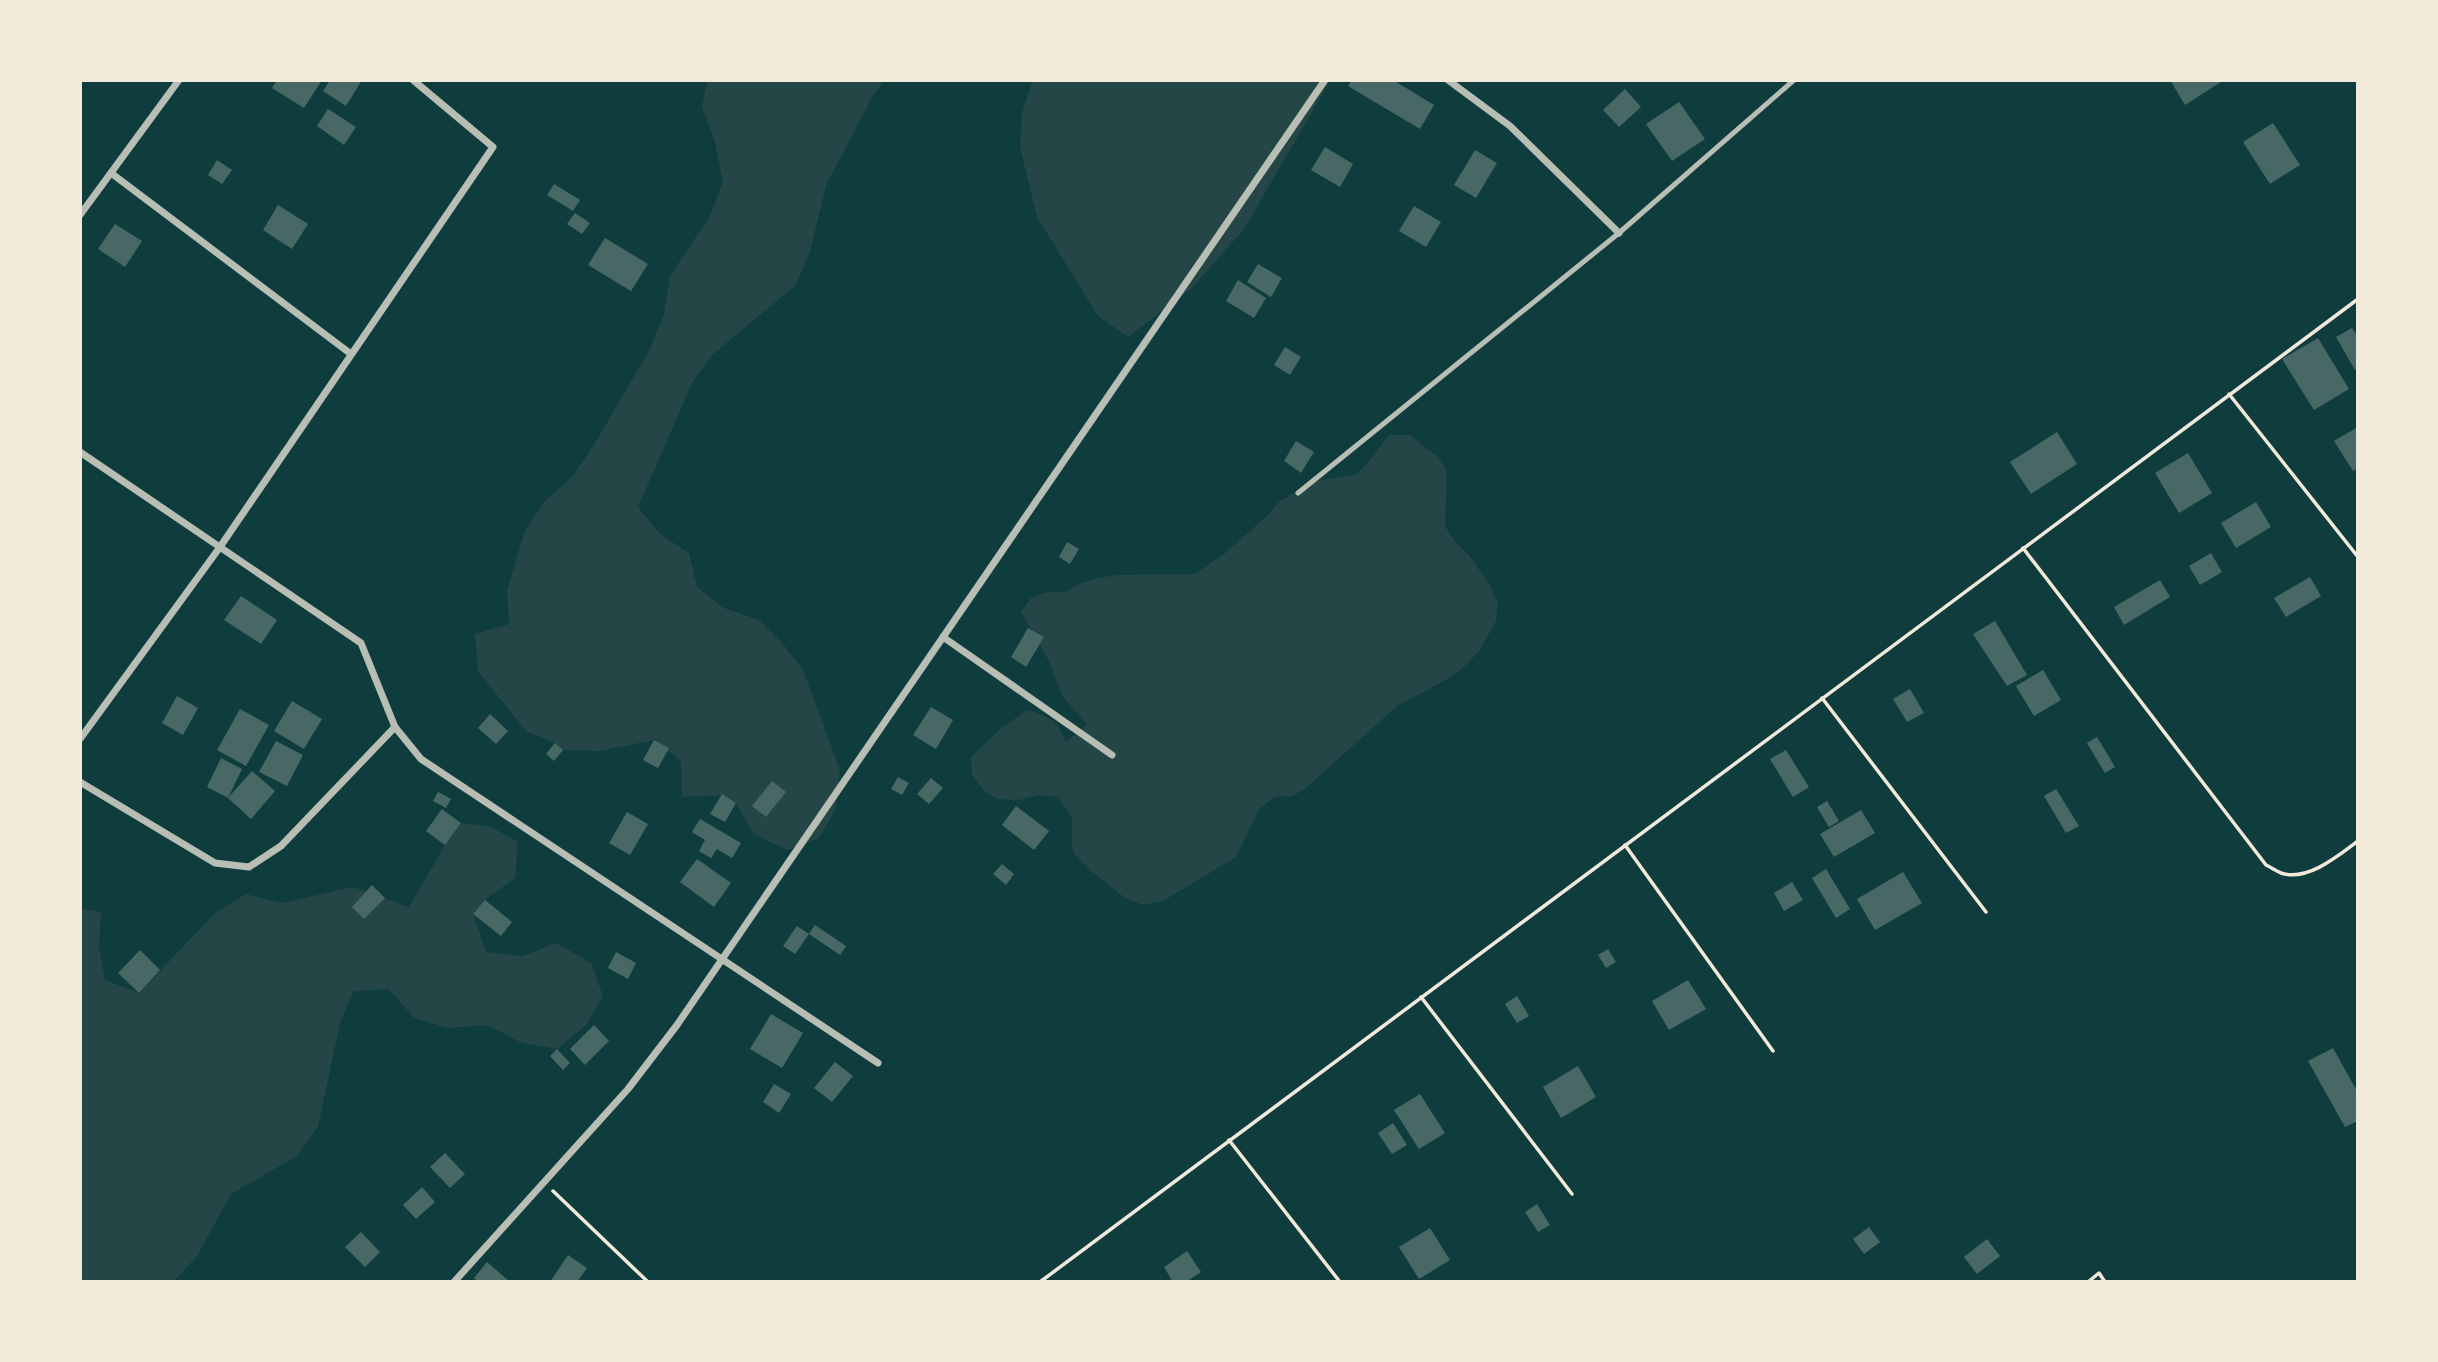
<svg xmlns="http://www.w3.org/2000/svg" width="2438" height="1362" font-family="'Asap Condensed',sans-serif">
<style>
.green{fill:#244646}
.building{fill:#486865}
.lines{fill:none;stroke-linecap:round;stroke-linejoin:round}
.path{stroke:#f1e9da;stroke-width:3.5}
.service{stroke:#b8beb3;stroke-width:5}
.minor{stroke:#b8beb3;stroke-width:7}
</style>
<rect width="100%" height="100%" fill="#0f3d3e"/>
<!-- green -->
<g class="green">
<polygon points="707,81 885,81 874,94 826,185 810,252 796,285 712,355 692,383 638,507 660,534 689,553 697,587 724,608 759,620 783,644 803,670 840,770 836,809 819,838 787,850 754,834 736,803 722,795 682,797 681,761 654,740 600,751 563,750 555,743 526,731 478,671 475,634 509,624 507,590 525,531 544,502 573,476 594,445 651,347 664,314 670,276 710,216 723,182 715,142 702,107"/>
<polygon points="1032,81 1330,81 1244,229 1192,288 1128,337 1098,316 1037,217 1020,147 1022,113"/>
<path d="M1389,435h21l28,22 9,14 -2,55 9,15 14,13 22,31 8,18 -2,18 -17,30 -13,14 -17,13 -52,28 -92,83 -13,7 -17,1 -15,11 -24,49 -73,44 -20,4 -18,-7 -34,-27 -16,-16 -3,-9v-29l-14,-20 -20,-2 -19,5 -22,-1 -14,-9 -11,-15 -1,-18 27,-26 29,-21c22,6 30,10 39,32l21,-18 -25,-28 -13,-35 -28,-49 10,-14 16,-6h19l15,-9 17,-5 19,-3 78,-1 29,-20 43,-38 13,-15 34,-20 40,-6 13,-11z"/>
<polygon points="461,823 489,826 518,842 515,878 485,900 473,914 486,952 523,956 556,943 591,963 603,996 586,1025 557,1049 522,1043 487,1025 448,1028 414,1018 389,989 353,991 340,1023 318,1127 297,1156 231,1194 197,1256 174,1281 81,1282 81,908 101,912 99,947 105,980 139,993 215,913 246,894 282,903 353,887 409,907 445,845"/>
</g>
<!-- building -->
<g class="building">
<polygon points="277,80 322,80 304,108 272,88"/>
<polygon points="330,80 362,80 346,106 323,91"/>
<polygon points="1352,80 1393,80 1434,105 1420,129 1348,86"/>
<polygon points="2170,80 2224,80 2185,105"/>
<polygon points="1625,89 1641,107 1619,127 1603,110"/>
<polygon points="1679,102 1705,139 1672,161 1646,124"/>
<polygon points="328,109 356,127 344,145 317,126"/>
<polygon points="2273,123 2300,165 2270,184 2243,142"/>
<polygon points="1325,147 1353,164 1340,187 1311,170"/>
<polygon points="1475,150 1497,163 1476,198 1454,185"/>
<polygon points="217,160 232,170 222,184 208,175"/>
<polygon points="554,184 580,200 573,211 547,195"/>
<polygon points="278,205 308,224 292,249 263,230"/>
<polygon points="1414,206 1441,222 1426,247 1399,231"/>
<polygon points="575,213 590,223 582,234 567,224"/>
<polygon points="115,224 142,241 125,267 98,249"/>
<polygon points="605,238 648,264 631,291 588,265"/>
<polygon points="1258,264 1282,278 1271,297 1247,282"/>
<polygon points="1238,280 1266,298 1254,318 1226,301"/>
<polygon points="2352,328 2358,337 2358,369 2355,370 2336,337"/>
<polygon points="2318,338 2349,389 2314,410 2282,359"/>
<polygon points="1285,347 1301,357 1290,375 1274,365"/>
<polygon points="2358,427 2358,468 2353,471 2334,441"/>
<polygon points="2057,432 2077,464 2031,494 2010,462"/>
<polygon points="1296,441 1314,452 1301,473 1284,461"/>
<polygon points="2188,453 2212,493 2179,513 2155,473"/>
<polygon points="2256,502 2271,527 2236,548 2221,523"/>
<polygon points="1067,542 1079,549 1070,564 1059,557"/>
<polygon points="2211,553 2222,572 2200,585 2189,566"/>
<polygon points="2310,577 2321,596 2286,617 2274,598"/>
<polygon points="2160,580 2170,597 2124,625 2114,607"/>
<polygon points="241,596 277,620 261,644 224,620"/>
<polygon points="1995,621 2027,675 2007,686 1973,634"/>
<polygon points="1028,628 1044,637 1026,667 1011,657"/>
<polygon points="2043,670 2061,700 2034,716 2016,686"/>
<polygon points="1910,689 1924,713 1907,722 1893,699"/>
<polygon points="177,696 198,708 183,735 162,723"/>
<polygon points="292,701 322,719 304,749 274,731"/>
<polygon points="931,707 953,720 936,749 913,735"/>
<polygon points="240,709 269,725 246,766 217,750"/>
<polygon points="490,714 508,731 496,744 478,728"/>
<polygon points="2097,737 2115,767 2105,773 2087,743"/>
<polygon points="654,740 669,748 658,768 643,760"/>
<polygon points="276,741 303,755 287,786 259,772"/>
<polygon points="555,743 563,750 554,761 546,754"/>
<polygon points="1786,750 1809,787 1793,797 1770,759"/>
<polygon points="221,758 242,769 228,798 207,787"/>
<polygon points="252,771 275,791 251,819 228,798"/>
<polygon points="898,777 909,783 902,795 891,789"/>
<polygon points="931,778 943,788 929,804 917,794"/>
<polygon points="772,781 786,792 766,817 752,806"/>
<polygon points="2056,789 2079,826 2066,833 2044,796"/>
<polygon points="438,792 451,799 446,808 433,801"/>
<polygon points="722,794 736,803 725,822 710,814"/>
<polygon points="1827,801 1839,821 1829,827 1817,807"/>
<polygon points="1016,806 1049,831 1034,850 1002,825"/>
<polygon points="442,809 461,823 445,845 426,831"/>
<polygon points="1861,810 1875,833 1834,857 1820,834"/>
<polygon points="627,812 648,824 630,855 609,843"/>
<polygon points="700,819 741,843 732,858 717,849 711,858 699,851 705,840 692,832"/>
<polygon points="697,859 731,883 714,907 680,882"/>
<polygon points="1002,864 1014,874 1006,885 993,874"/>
<polygon points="1826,869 1850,909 1836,918 1812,878"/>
<polygon points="1903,872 1922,903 1875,930 1857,899"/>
<polygon points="1792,882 1803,900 1784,911 1774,893"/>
<polygon points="372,885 385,898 364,919 352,907"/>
<polygon points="485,900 512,922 501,936 473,914"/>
<polygon points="815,925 846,946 840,955 809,934"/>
<polygon points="797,926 809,934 795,954 783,946"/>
<polygon points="1608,949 1616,962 1606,968 1598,955"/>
<polygon points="140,950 160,970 139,993 118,973"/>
<polygon points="616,952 636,963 628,979 608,968"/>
<polygon points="1688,980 1706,1009 1669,1030 1652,1001"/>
<polygon points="1517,996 1529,1016 1517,1023 1505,1004"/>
<polygon points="771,1014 803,1033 782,1068 750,1049"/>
<polygon points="594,1025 609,1041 585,1065 570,1049"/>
<polygon points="2333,1048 2358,1093 2358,1121 2345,1127 2308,1061"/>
<polygon points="557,1049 570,1063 563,1070 550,1056"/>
<polygon points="835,1062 853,1076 832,1102 814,1088"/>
<polygon points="1578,1066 1596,1097 1561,1118 1543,1087"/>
<polygon points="774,1084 791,1094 779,1113 763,1102"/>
<polygon points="1420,1094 1445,1133 1419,1149 1394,1110"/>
<polygon points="1393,1123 1407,1145 1392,1154 1378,1133"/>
<polygon points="445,1153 465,1174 450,1188 430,1167"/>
<polygon points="422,1187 435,1202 416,1219 403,1205"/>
<polygon points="1537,1204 1550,1225 1538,1232 1525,1212"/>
<polygon points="1869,1227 1880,1242 1864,1254 1853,1239"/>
<polygon points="1430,1228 1450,1260 1419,1279 1399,1247"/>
<polygon points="361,1232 380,1252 365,1267 345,1247"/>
<polygon points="1987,1239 2000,1256 1977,1274 1964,1257"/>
<polygon points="1187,1251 1201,1272 1186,1282 1173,1282 1164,1267"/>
<polygon points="568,1255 587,1268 577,1282 550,1282"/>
<polygon points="487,1262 510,1282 478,1282 474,1278"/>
</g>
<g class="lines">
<!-- path -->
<g class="path">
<polyline points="2229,394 2358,557"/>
<path d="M2023,548l243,317c4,2 10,6 15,8 26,9 57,-17 77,-32"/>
<polyline points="1822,698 1986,912"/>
<polyline points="1625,845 1773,1051"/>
<polyline points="1421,997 1572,1194"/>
<polyline points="1229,1140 1340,1282"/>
<polyline points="553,1191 648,1282"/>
<polyline points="1040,1282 2358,299"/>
<polyline points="2088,1282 2099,1273 2105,1282"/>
</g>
<!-- service -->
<polyline class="service" points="1298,493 1619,233 1794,80"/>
<!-- minor -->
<g class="minor">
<polyline points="1448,80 1510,126 1619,233"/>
<polyline points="111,173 351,354"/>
<polyline points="80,215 179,80"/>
<polyline points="80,452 361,643 395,727 421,759 878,1063"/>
<polyline points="943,637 1112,755"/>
<polyline points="80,739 220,547 493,147 413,80"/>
<polyline points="80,782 215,863 249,867 281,846 395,727"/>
<polyline points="454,1282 628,1089 677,1025 1325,80"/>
</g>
</g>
<!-- border -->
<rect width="2438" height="1362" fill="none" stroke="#f1e9da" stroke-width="164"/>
</svg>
